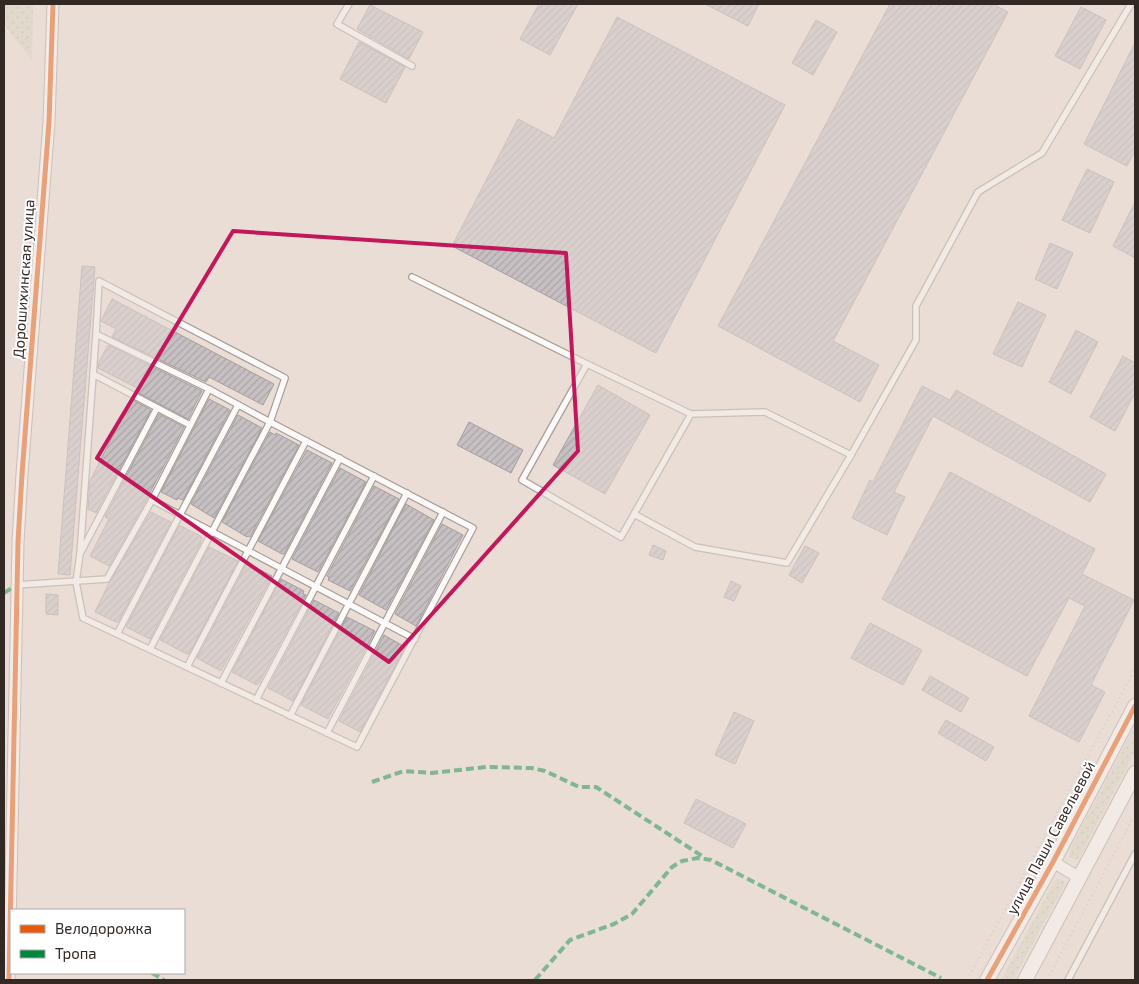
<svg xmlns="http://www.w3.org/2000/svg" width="1139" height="984" font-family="'Exo 2',sans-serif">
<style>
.grass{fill:url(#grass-dots)}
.building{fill:url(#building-hatch);stroke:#a59f9f}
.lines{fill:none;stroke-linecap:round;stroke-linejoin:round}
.service-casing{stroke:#a89e98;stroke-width:8}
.minor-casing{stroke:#a89e98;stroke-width:13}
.tertiary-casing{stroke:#a89e98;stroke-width:16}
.path{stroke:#c7c2c0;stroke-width:2.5;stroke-dasharray:1 4;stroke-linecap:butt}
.service{stroke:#fcfaf9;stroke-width:5.5}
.minor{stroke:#fcfaf9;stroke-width:11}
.tertiary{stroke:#fcfaf9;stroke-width:14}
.quiet{stroke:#00873e;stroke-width:4;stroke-dasharray:8 4;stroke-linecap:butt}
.cycleway-casing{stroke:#fff;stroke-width:8}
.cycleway{stroke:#e8590c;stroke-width:5}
.marked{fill:none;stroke:#c2185b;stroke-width:4;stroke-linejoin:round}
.labels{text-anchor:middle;stroke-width:4;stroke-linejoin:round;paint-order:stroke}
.street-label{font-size:15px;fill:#322924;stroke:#fff}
</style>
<defs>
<pattern id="grass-dots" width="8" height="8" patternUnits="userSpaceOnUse" patternTransform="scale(1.25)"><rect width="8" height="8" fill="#d7d7c1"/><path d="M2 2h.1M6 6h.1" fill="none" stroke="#b9b9a6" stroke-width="1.8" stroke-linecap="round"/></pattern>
<pattern id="building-hatch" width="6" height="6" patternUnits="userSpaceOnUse" patternTransform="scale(1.25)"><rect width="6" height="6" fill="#c6c0c3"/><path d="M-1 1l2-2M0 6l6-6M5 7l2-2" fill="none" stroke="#aba5a7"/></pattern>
</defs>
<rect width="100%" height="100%" fill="#eaddd5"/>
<!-- grass -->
<g class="grass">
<polygon points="4,4 33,4 32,60 4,24"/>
<polygon points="1135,726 1135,752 1079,858 1076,860 1069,857 1070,849"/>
<polygon points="1059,879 1064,881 1065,884 1013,980 1001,980 1055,880"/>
</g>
<!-- building -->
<g class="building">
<polygon points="539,4 578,4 550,55 520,39"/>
<polygon points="705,4 759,4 748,26"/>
<polygon points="890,4 993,4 1008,12 833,341 879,365 860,402 718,326"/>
<polygon points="370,5 423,32 409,59 357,29"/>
<polygon points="1081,7 1106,20 1080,69 1055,56"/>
<polygon points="617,17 785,105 656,353 452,246 518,119 554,138"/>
<polygon points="816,20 837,32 813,75 792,63"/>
<polygon points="359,42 405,67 386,103 340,79"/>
<polygon points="1135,43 1135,151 1127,166 1084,144"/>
<polygon points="1087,169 1114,182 1090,233 1062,220"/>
<polygon points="1135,202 1135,258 1113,246"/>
<polygon points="1050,243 1073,253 1057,289 1035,279"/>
<polygon points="82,266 95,267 70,575 58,574"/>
<polygon points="112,299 274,384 263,405 209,377 206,382 112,337 116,329 101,321"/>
<polygon points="1018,302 1046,315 1022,367 993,354"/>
<polygon points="1076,330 1098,342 1071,394 1049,382"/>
<polygon points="108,345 202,391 188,419 135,391 137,388 98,368 99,362"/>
<polygon points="1123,356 1135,363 1135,393 1115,431 1090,417"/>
<polygon points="598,385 650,415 605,494 553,465"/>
<polygon points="922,386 950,400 956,390 1106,474 1090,502 933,416 894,492 905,497 887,535 852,518 870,480 873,482"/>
<polygon points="131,399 151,410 96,513 88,509 90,481"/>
<polygon points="209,399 230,410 183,500 178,498 177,500 161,492"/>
<polygon points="159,414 184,427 142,508 109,566 90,556 109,519 105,517"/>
<polygon points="238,415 262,428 214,518 191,504"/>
<polygon points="469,422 523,450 511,473 457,445"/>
<polygon points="270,432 275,435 276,433 299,445 250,537 248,536 247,537 222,522"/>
<polygon points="307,450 332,463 284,554 282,554 258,541"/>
<polygon points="340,468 366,482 318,572 292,559"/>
<polygon points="950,472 1095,549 1082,574 1134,600 1091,685 1105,692 1079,742 1029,716 1085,606 1069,598 1027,676 882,599"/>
<polygon points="374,486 399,499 350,591 328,580 329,577 327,576"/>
<polygon points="406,504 434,520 386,610 359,595"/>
<polygon points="151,512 171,522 118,622 116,622 95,612 109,583"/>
<polygon points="442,524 463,535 416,626 395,614"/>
<polygon points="179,526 181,526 202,537 200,542 201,542 150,639 126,627"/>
<polygon points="653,545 666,551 663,560 649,555"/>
<polygon points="805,546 819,553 802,583 789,575"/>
<polygon points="209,547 238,561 189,654 187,654 160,640"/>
<polygon points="247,563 272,576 221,671 197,658"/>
<polygon points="281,579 304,591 303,594 306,595 259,683 258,683 257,685 232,672"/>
<polygon points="731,581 741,586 734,601 724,597"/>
<polygon points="46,594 58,595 58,615 46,614"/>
<polygon points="314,600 339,613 293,701 268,688"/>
<polygon points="347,617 375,631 328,719 301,705"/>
<polygon points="870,623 922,650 903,685 851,658"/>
<polygon points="384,635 405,647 360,732 339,721"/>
<polygon points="930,676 969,698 961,712 922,690"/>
<polygon points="734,712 754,721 735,764 715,755"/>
<polygon points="946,720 994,747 986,761 938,733"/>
<polygon points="696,799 746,824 733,848 684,823"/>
</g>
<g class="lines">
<!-- service casing -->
<g class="service-casing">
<g id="service">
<polyline points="349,4 337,24 412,66"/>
<polyline points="412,277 587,364 691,414 765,412 851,455 916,340 916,306 978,192 1042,153 1131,4"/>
<polyline points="96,334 99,281 285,378 270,422 473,528 357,747 83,618 76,582 80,554 96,334 209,389 270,422 150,649"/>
<polyline points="587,364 522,480 621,537 691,414"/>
<polyline points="93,374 190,425"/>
<polyline points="152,500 415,639"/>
<polyline points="634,514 695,547 787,563 851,455"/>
<polyline points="81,552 157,408"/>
<polyline points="16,585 107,579 152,500 209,389"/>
<polyline points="117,634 238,405"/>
<polyline points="187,667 306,441"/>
<polyline points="221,683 340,458"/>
<polyline points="256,700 374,476"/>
<polyline points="290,716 407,493"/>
<polyline points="327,733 443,512"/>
<polyline points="1068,980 1135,854"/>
</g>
</g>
<!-- minor casing -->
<g class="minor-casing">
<g id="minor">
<polyline points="1053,862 1080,878"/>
<polyline points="9,980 18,542 22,474 49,122 53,4"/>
</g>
</g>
<!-- tertiary casing -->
<g class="tertiary-casing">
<g id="tertiary">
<polyline points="987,980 1053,862 1135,706"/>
<polyline points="1025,980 1135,773"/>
</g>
</g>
<!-- path -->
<g class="path">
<polyline points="967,980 1135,669"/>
<polyline points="1047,980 1135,814"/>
</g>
<!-- service -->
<use href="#service" class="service"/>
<!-- minor -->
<use href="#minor" class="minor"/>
<!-- tertiary -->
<use href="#tertiary" class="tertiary"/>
<!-- quiet -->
<g class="quiet">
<polyline points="4,593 16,585"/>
<polyline points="372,782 404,771 432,773 486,767 531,768 545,771 579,787 596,787 705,858"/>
<polyline points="152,973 164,980"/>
<polyline points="535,980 570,940 614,924 632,914 672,867 682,861 698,858 711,860 941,978"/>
</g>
<!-- cycleway casing -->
<g class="cycleway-casing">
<g id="cycleway">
<polyline points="9,980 18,542 22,474 49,122 53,4"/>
<polyline points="987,980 1053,862 1135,706"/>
</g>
</g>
<!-- cycleway -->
<use href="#cycleway" class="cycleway"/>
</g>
<!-- marked area -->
<path d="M0 0H1139V984H0ZM233,231l333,22 12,198 -189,211 -292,-204z" fill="#eaddd5" fill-opacity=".55" fill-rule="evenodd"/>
<path class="marked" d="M233,231l333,22 12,198 -189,211 -292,-204z"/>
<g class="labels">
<!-- street labels -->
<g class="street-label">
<text transform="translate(24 279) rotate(-86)" y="5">Дорошихинская улица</text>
<text transform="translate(1051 838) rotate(-62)" y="5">улица Паши Савельевой</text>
</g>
</g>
<!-- border -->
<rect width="1139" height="984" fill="none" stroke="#322924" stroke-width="10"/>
<!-- legend -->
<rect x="10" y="909" width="175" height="65" fill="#ffffff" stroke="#ada9a7"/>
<rect x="20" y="925" width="25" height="8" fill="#e8590c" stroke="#ada9a7"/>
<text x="55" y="934" font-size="15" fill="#322924">Велодорожка</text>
<rect x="20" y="950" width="25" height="8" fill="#00873e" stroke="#ada9a7"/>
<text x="55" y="959" font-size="15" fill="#322924">Тропа</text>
</svg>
